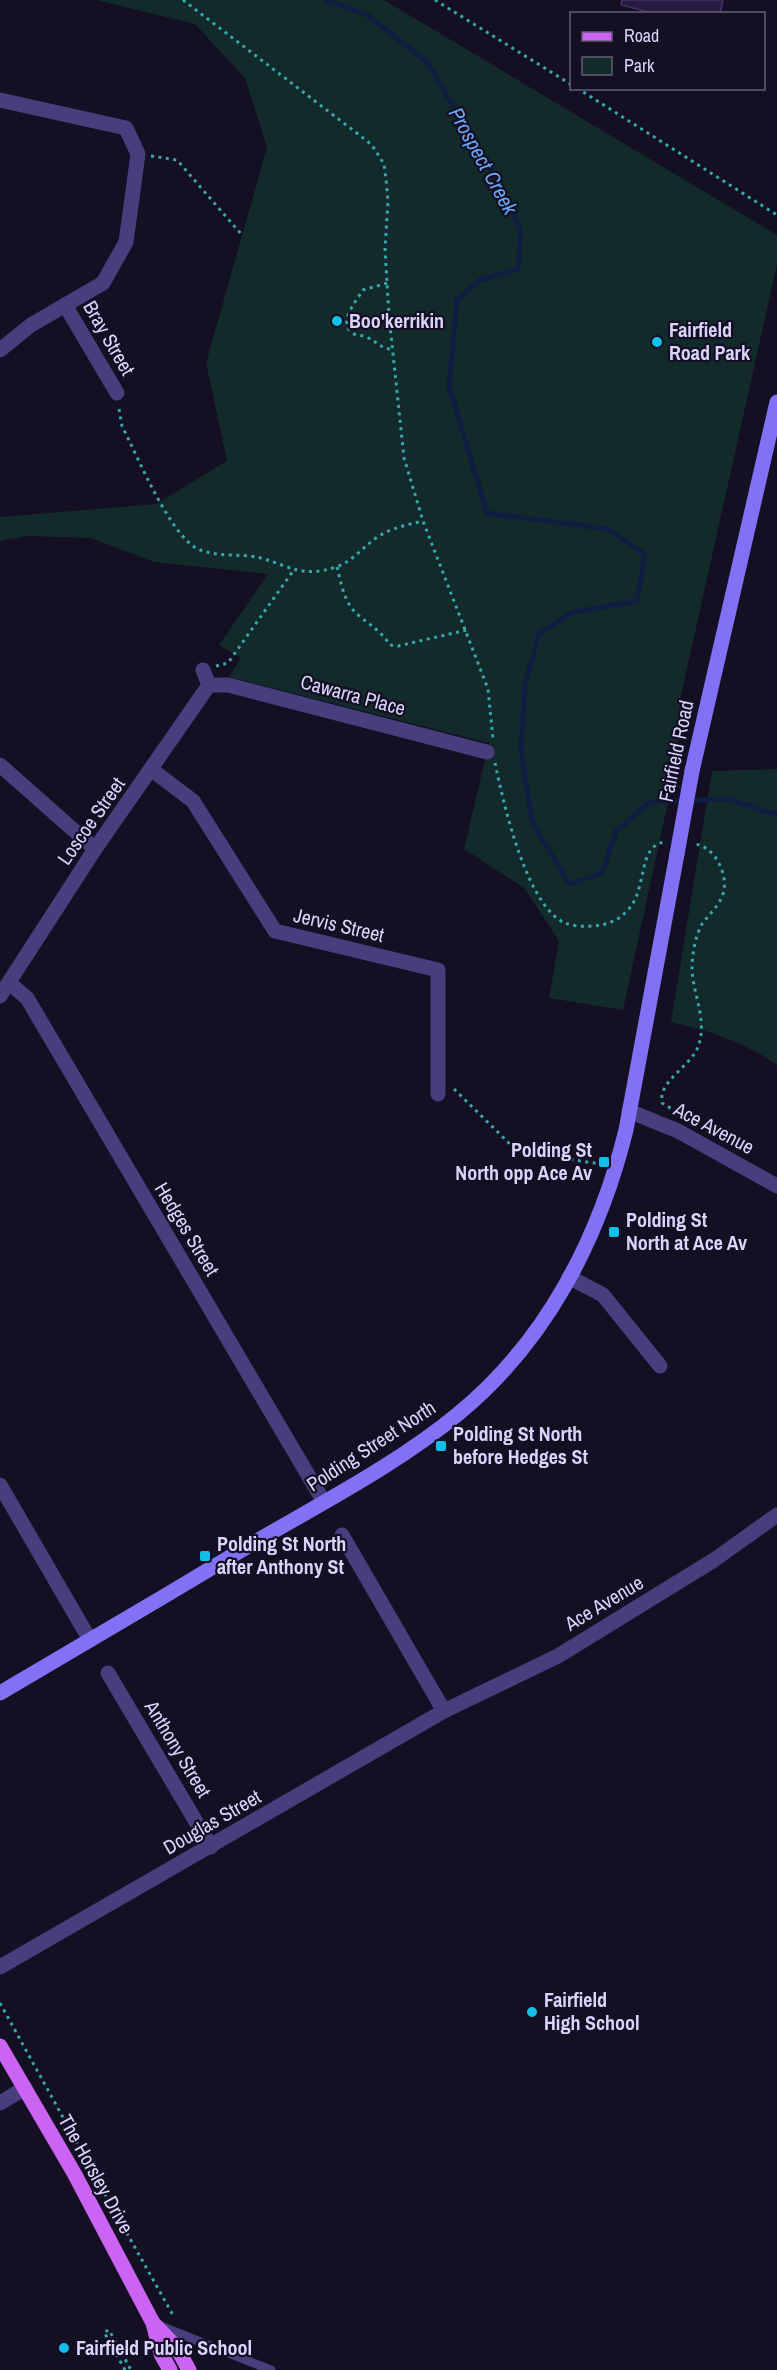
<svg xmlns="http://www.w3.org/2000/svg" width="777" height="2370" font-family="'Archivo Narrow',sans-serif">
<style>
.green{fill:#132a2b}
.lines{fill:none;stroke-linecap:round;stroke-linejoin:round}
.stream{stroke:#0f1d41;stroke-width:5}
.building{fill:#281d41;stroke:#42316b;stroke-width:1.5}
.path{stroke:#37a7ab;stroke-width:3;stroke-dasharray:3 4.5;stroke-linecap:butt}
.service{stroke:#463e7d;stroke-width:9}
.minor{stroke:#463e7d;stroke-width:15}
.secondary{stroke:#8171f4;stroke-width:15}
.primary{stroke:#cb63f3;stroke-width:15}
.secondary-bridge{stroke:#8171f4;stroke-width:15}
.poi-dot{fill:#11bfe9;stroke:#140f22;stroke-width:2}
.labels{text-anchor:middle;stroke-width:4.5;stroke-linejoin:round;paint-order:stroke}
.poi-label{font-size:20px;font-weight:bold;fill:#dcd3fc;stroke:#140f22;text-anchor:start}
.street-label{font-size:20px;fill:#dcd3fc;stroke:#140f22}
.water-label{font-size:21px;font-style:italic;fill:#69a6f4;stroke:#140f22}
</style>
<rect width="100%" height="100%" fill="#140f22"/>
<!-- green -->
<g class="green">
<polygon points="96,0 384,0 777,235 777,264 680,700 678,756 623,1010 549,998 559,941 524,888 464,849 489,743 229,677 241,658 219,645 268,574 154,562 91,538 28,536 0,541 0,517 156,504 227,461 206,363 267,147 245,78 195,24"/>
<path d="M777,769v296c-33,-23 -67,-34 -106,-43l41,-251z"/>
</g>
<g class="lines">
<!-- stream -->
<polyline class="stream" points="326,0 367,15 427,62 498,182 521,231 518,269 480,280 457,300 449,386 487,513 608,529 645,555 637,601 574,612 539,633 525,686 521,750 532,822 569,884 602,873 616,831 650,802 728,799 777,815"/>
</g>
<!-- building -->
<polygon class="building" points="622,0 723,0 720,14 656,14 621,5"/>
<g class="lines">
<!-- path -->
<g class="path">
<polyline points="183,0 358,134 372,145 384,164 386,179 388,201 385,249 389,316 404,458 423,521 488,689 493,739"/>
<polyline points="435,0 572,85"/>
<polyline points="577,88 777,215"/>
<polyline points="151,156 177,160 242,235"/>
<path d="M387,283l-24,7c-7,11 -25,32 -11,43 5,3 10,2 14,4 11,4 14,12 26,12"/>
<path d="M119,409l3,17c15,29 48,110 76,123 19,9 44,4 63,9 31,9 41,20 75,9 17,-6 26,-19 40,-29 14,-10 31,-13 47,-17"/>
<path d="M337,567c4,16 7,36 21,48 12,10 24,17 32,30l8,1 69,-16"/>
<polyline points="216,666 228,663 293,571"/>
<path d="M495,763c8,38 31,143 70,160 8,3 18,4 27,3 15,-1 26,-5 36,-16 20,-22 9,-63 36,-68"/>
<polyline points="454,1089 517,1151 600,1164"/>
<path d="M677,1112l-15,-9c-4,-22 28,-36 36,-56 10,-26 -5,-52 -6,-78 0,-14 3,-32 10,-45 7,-10 17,-18 21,-30 6,-19 -8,-48 -29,-50"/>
<polyline points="0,2003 81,2150"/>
<polyline points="101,2187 174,2317"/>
<polyline points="125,2370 104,2332 109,2330 131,2370"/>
</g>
<!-- service -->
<polyline class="service" points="158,2325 271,2370"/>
<!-- minor -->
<g class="minor">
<polyline points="0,100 126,128 138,154 126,242 103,283 31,325 0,350"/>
<polyline points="65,305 117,393"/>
<polyline points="209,685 228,685 487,752"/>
<polyline points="0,765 95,849"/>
<polyline points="152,770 193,801 275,931 438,970 438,1094"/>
<polyline points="9,983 27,998 324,1502"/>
<polyline points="0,996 95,849 209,685 203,670"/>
<polyline points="629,1111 678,1131 777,1186"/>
<polyline points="569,1277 603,1295 660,1366"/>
<polyline points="0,1485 90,1640"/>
<polyline points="342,1535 444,1711"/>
<polyline points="108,1673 211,1847"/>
<polyline points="0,1967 444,1711 558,1656 714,1560 777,1515"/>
<polyline points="0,2103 25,2088"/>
</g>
<!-- secondary -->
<g class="secondary">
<polyline points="692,771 777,402"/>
<path d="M0,1693c87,-51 175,-103 262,-155 65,-38 138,-76 196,-124 88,-72 141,-175 168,-284l51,-276"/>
</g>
<!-- primary -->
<g class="primary">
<polyline points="0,2046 74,2173 153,2323 161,2354 170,2370"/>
<polyline points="155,2325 177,2348 189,2370"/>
</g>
<!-- secondary-bridge -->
<polyline class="secondary-bridge" points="677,854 692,771"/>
</g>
<!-- markers -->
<g class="poi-dot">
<circle cx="337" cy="321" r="6"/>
<circle cx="657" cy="342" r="6"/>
<rect x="598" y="1156" width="12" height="12" rx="3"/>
<rect x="608" y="1226" width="12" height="12" rx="3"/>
<rect x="435" y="1440" width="12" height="12" rx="3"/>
<rect x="199" y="1550" width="12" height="12" rx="3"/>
<circle cx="532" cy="2012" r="6"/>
<circle cx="64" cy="2348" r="6"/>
</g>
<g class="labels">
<!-- poi labels -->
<g class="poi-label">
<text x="349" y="328">Boo'kerrikin</text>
<text x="669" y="337">Fairfield<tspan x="669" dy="23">Road Park</tspan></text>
<text x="592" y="1157" text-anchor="end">Polding St<tspan x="592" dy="23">North opp Ace Av</tspan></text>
<text x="626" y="1227">Polding St<tspan x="626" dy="23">North at Ace Av</tspan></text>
<text x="453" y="1441">Polding St North<tspan x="453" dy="23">before Hedges St</tspan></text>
<text x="217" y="1551">Polding St North<tspan x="217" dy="23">after Anthony St</tspan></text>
<text x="544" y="2007">Fairfield<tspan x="544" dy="23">High School</tspan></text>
<text x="76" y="2355">Fairfield Public School</text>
</g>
<!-- street labels -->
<g class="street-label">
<text transform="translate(109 338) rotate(60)" y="7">Bray Street</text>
<text transform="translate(353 695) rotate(15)" y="7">Cawarra Place</text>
<text transform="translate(676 751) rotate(-78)" y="7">Fairfield Road</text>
<text transform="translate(91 821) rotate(-55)" y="7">Loscoe Street</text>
<text transform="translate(339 925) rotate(13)" y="7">Jervis Street</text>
<text transform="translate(714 1128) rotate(28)" y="7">Ace Avenue</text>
<text transform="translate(187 1229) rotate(59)" y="7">Hedges Street</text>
<text transform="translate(371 1446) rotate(-33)" y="7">Polding Street North</text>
<text transform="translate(604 1603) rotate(-31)" y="7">Ace Avenue</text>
<text transform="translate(178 1749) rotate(59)" y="7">Anthony Street</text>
<text transform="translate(212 1822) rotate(-30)" y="7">Douglas Street</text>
<text transform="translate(96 2174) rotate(61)" y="7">The Horsley Drive</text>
</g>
<!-- water labels -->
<g class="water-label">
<text transform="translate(483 161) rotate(61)" y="7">Prospect Creek</text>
</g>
</g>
<!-- legend -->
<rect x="570" y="12" width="195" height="78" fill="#140f22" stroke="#645d79" stroke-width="1.5"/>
<rect x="582" y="32" width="30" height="9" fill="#cb63f3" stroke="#645d79" stroke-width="1.5"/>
<text x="624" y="42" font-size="18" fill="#dcd3fc">Road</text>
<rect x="582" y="57" width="30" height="18" fill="#132a2b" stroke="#645d79" stroke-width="1.5"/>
<text x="624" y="72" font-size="18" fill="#dcd3fc">Park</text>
</svg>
